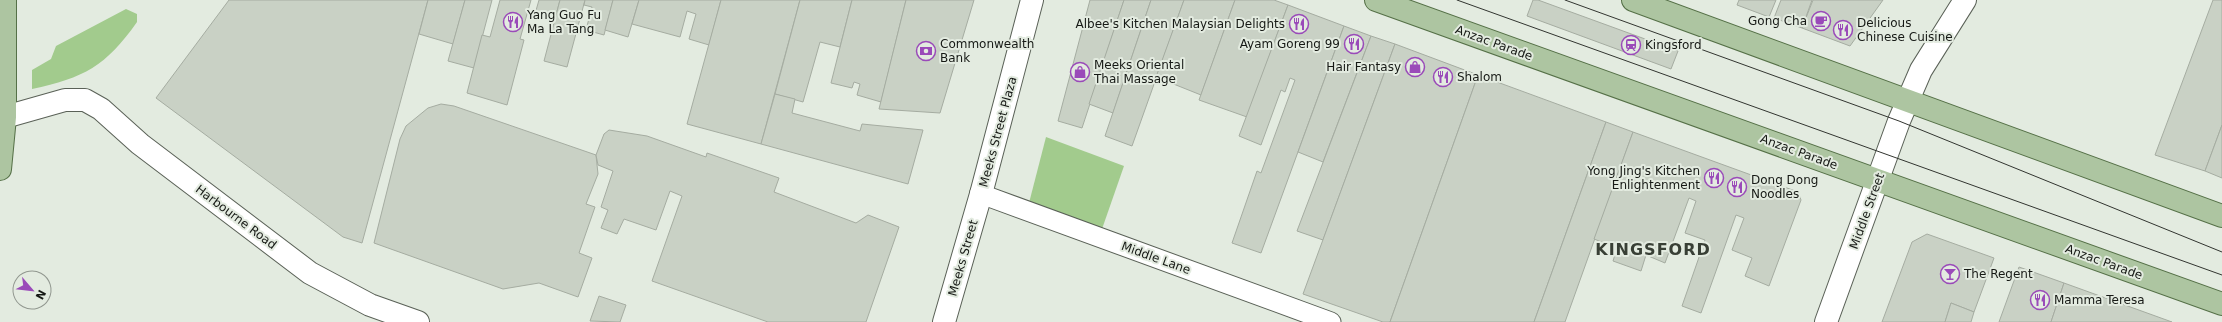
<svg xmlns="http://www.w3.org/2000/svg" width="2222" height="322" font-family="'DejaVu Sans',sans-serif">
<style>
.green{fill:#a2cb8d}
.building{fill:#c9d1c5;stroke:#a5aca1}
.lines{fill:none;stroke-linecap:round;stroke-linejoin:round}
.service-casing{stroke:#5a6157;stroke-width:21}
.pedestrian-casing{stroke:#5a6157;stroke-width:24}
.minor-casing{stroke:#5a6157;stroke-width:24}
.primary-casing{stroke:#557047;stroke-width:24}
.service{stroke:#fff;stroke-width:19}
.pedestrian{stroke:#fff;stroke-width:22}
.minor{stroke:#fff;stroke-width:22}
.primary{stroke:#adc5a1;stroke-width:22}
.tram{stroke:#323530;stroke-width:1}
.labels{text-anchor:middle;stroke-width:4;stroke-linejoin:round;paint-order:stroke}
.poi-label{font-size:12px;fill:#161915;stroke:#e3ebe0;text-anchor:start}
.street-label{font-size:12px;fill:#161915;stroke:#e3ebe0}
.district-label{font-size:16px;font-weight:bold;letter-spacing:1px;fill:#383f35;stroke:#e3ebe0}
</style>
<rect width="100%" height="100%" fill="#e3ebe0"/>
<!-- green -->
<g class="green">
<path d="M126,9l11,5v8c-31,44 -53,56 -105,67v-19l19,-11 5,-13z"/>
<polygon points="1046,137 1124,166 1102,229 1029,203"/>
</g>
<!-- building -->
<g class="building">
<polygon points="229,0 428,0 362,243 343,237 156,98"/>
<polygon points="428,0 465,0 453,44 419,34"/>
<polygon points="465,0 492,0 474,68 448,61"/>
<polygon points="500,0 531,0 520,39 524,40 507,105 467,93 482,35 490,37"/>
<polygon points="539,0 560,0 555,19 535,14"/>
<polygon points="560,0 585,0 567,67 544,61"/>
<polygon points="585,0 613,0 604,35 586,30 592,7 584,5"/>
<polygon points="613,0 639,0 628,37 605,30"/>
<polygon points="639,0 721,0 709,45 689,39 696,14 687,11 680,37 632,24"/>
<polygon points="721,0 800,0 761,144 687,124"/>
<polygon points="800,0 852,0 840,47 820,42 803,102 775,94"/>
<polygon points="852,0 906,0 881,102 857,95 860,84 854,82 852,88 831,83"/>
<polygon points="906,0 974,0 940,113 879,109"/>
<polygon points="1090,0 1124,0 1082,128 1058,121"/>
<polygon points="1124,0 1151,0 1113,113 1089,104"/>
<polygon points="1151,0 1184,0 1132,146 1105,136"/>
<polygon points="1184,0 1235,0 1201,95 1156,77"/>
<polygon points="1235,0 1274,0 1288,5 1247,117 1199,100"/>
<polygon points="1533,0 1538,0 1678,51 1671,69 1527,16"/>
<polygon points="1739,0 1776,0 1769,17 1737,5"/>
<polygon points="1781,0 1812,0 1802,28 1774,18"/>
<polygon points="1813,0 1883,0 1850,46 1802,28"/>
<polygon points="2213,0 2222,0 2222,125 2205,171 2155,155"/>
<polygon points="1288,5 1344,26 1261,253 1232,243 1257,171 1261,173 1295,80 1290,78 1285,92 1281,90 1261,145 1239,136"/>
<polygon points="1344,26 1371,36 1323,162 1298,152"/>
<polygon points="1371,36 1395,44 1323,240 1297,231"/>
<polygon points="1395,44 1478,75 1390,322 1383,322 1303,294"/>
<polygon points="1478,75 1606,122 1534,322 1390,322"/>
<polygon points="775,94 795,99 792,113 860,131 862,124 923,130 908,184 761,144"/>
<polygon points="441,104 454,106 596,155 598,174 586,204 595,207 579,253 592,258 578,297 539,283 503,289 374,243 400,139 406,126 428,108"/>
<polygon points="1606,122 1633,132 1565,322 1534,322"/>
<polygon points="2222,125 2222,178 2205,171"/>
<polygon points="609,130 647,136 706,157 707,153 779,178 774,192 856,223 868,215 899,227 866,322 768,322 652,281 682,196 670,191 656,230 624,219 617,234 601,228 608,210 601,207 613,171 598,165 596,155 604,134"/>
<polygon points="1633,132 1798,192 1801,200 1769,286 1745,276 1752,258 1732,250 1744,218 1736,215 1701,313 1682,306 1705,240 1685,233 1696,201 1689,198 1665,263 1646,255 1641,271 1613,261 1617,248 1594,239"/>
<polygon points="1927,234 1994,258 1974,312 1951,303 1945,322 1882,322 1912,242"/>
<polygon points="2019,267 2064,283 2051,322 1999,322"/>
<polygon points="2064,283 2172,322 2051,322"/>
<polygon points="599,296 626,305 620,322 590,321"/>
<polygon points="1951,303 1974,312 1971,322 1945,322"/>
</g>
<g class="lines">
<!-- service casing -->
<g class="service-casing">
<polyline id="service" points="981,194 1331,322"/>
</g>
<!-- pedestrian casing -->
<g class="pedestrian-casing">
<polyline id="pedestrian" points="981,194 1032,0"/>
</g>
<!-- minor casing -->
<g class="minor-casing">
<g id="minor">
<polyline points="5,117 65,100 85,100 101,109 140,144 310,273 370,305 418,322"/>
<polyline points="944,322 981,194"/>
<polyline points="1826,322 1899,121 1921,70 1965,0"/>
</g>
</g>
<!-- primary casing -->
<g class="primary-casing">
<g id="primary">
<polyline points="1376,0 2222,304"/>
<polyline points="1633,0 2222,216"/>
<polyline points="0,169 5,117 5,0"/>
</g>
</g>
<!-- service -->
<use href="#service" class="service"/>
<!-- pedestrian -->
<use href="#pedestrian" class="pedestrian"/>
<!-- minor -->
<use href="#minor" class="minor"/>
<!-- primary -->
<use href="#primary" class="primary"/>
<!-- tram -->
<g class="tram">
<polyline points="1457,0 2222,275"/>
<polyline points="1565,0 1899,121 2222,252"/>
</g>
</g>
<!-- icons -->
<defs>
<g id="cafe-ring" transform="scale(1)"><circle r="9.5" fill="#e3ebe0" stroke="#9a4ab9" stroke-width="1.5"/><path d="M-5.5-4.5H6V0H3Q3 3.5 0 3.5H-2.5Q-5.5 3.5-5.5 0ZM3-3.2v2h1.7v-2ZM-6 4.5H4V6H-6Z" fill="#9a4ab9"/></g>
<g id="restaurant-ring" transform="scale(1)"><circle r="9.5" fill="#e3ebe0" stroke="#9a4ab9" stroke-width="1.5"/><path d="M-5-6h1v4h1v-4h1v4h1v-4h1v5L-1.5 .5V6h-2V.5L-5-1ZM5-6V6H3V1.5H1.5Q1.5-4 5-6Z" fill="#9a4ab9"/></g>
<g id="station-ring" transform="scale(1)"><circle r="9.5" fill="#e3ebe0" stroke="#9a4ab9" stroke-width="1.5"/><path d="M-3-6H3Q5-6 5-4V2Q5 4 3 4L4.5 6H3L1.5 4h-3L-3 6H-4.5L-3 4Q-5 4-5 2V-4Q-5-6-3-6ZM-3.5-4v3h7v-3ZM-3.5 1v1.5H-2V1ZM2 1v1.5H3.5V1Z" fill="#9a4ab9"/></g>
<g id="bank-ring" transform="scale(1)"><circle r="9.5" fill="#e3ebe0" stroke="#9a4ab9" stroke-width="1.5"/><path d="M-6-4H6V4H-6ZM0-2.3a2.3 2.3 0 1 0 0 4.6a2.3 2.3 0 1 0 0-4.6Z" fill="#9a4ab9"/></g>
<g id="shop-ring" transform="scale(1)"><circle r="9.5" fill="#e3ebe0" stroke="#9a4ab9" stroke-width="1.5"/><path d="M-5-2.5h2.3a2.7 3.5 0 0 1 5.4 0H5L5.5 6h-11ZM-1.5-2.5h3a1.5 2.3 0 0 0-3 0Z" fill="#9a4ab9"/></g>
<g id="bar-ring" transform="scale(1)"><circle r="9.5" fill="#e3ebe0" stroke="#9a4ab9" stroke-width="1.5"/><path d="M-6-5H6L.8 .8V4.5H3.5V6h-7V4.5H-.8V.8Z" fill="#9a4ab9"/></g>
</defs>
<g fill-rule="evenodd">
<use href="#cafe-ring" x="1821" y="21"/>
<use href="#restaurant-ring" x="513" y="22"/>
<use href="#restaurant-ring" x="1299" y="24"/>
<use href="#restaurant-ring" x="1843" y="30"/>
<use href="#restaurant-ring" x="1354" y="44"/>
<use href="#station-ring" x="1631" y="45"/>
<use href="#bank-ring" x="926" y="51"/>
<use href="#shop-ring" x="1415" y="67"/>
<use href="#shop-ring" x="1080" y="72"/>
<use href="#restaurant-ring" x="1443" y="77"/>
<use href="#restaurant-ring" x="1714" y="178"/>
<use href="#restaurant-ring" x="1737" y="187"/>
<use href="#bar-ring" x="1950" y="274"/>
<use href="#restaurant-ring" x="2040" y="300"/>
</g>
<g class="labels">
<!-- poi labels -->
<g class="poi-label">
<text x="527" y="19">Yang Guo Fu<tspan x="527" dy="14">Ma La Tang</tspan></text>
<text x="1807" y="25" text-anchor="end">Gong Cha</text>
<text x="1857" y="27">Delicious<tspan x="1857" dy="14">Chinese Cuisine</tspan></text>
<text x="1285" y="28" text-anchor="end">Albee's Kitchen Malaysian Delights</text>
<text x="940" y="48">Commonwealth<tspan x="940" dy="14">Bank</tspan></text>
<text x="1340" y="48" text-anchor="end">Ayam Goreng 99</text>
<text x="1645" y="49">Kingsford</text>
<text x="1094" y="69">Meeks Oriental<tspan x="1094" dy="14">Thai Massage</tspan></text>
<text x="1401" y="71" text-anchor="end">Hair Fantasy</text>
<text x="1457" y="81">Shalom</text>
<text x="1700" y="175" text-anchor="end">Yong Jing's Kitchen<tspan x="1700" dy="14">Enlightenment</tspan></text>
<text x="1751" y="184">Dong Dong<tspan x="1751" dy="14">Noodles</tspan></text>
<text x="1964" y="278">The Regent</text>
<text x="2054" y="304">Mamma Teresa</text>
</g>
<!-- street labels -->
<g class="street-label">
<text transform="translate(1494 43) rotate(20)" y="4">Anzac Parade</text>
<text transform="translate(998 132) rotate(-75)" y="4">Meeks Street Plaza</text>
<text transform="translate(1799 152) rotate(20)" y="4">Anzac Parade</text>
<text transform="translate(1867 211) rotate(-70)" y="4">Middle Street</text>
<text transform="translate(236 217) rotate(37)" y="4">Harbourne Road</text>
<text transform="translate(963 258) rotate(-74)" y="4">Meeks Street</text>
<text transform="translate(1156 258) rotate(20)" y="4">Middle Lane</text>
<text transform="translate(2104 262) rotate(20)" y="4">Anzac Parade</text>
</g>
<!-- district labels -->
<g class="district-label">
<text x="1653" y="255">KINGSFORD</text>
</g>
</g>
<!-- north arrow -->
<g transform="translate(32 290) rotate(118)"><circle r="19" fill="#e3ebe0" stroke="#91978f"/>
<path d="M0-3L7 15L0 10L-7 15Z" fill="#9a4ab9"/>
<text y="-6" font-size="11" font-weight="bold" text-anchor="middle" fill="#161915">N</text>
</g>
</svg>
